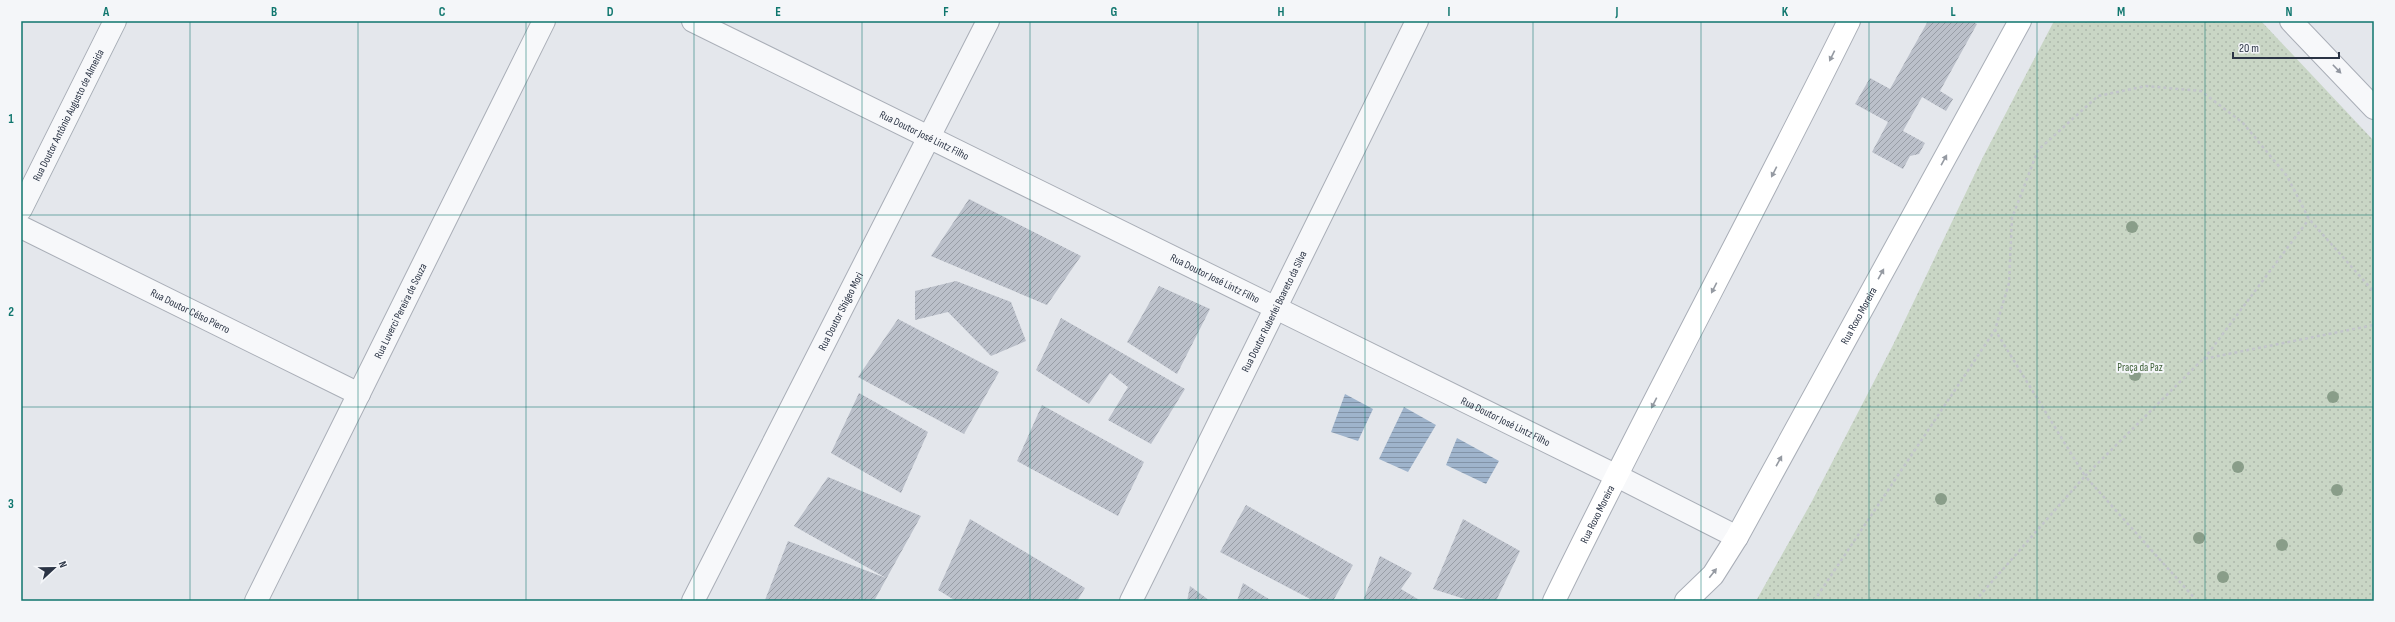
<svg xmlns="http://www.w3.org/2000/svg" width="2395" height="622" font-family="'Sofia Sans Condensed',sans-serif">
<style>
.park{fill:url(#park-dots)}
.water{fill:url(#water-rules)}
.building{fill:url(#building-hatch)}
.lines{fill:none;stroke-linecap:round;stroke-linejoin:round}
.minor-casing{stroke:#a9aeb7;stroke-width:24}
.tertiary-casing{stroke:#a9aeb7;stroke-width:24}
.secondary-casing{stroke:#a9aeb7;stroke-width:24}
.path{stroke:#c2c5cb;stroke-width:2.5;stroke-dasharray:3 3;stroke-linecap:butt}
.minor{stroke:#f7f8fa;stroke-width:22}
.tertiary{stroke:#f7f8fa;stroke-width:22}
.secondary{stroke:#fff;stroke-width:22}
.tree{fill:#899d89}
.oneway{fill:#959aa2}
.oneway2{fill:#9196a0}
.grid{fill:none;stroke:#0f766e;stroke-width:1;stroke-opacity:0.55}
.labels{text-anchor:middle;stroke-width:4;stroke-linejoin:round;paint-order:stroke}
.street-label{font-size:11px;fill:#2b3445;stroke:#f4f6f9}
.park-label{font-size:11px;fill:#3f6138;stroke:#f4f6f9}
.neatline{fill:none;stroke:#0f766e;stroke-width:1.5}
.grid-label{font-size:13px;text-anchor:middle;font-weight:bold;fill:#0f766e}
</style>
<defs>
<pattern id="park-dots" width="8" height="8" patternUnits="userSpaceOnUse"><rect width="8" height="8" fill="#c9d6c5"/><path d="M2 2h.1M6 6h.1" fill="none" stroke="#adb8ab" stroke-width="1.8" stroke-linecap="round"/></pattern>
<pattern id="water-rules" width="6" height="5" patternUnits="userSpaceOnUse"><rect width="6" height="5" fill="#9fb4cc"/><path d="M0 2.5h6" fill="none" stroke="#8293a7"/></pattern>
<pattern id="building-hatch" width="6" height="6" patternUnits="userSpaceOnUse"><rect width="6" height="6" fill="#bbc0ca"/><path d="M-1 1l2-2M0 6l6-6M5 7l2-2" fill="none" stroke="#989da6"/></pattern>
</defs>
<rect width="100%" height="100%" fill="#e4e7ec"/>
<!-- park -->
<polygon class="park" points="2054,21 2261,21 2374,141 2374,601 1756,601 1811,503 1893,345 1983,157"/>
<!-- water -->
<g class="water">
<polygon points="1345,394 1373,409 1358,441 1331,432"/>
<polygon points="1404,407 1436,425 1408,472 1379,459"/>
<polygon points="1457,438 1499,461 1486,484 1446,465"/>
</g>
<!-- building -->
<g class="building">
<polygon points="1928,21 1971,21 1977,24 1940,91 1953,99 1946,111 1922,97 1903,131 1925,143 1919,154 1910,156 1903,169 1872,152 1888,122 1855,104 1870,78 1890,89"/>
<polygon points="969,199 1081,256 1047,305 931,256"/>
<polygon points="956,281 1011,302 1026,341 991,356 948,312 915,320 915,291"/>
<polygon points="1159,286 1210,309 1177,374 1127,342"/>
<polygon points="1061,318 1185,389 1151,444 1108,420 1128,387 1110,373 1089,404 1036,370"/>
<polygon points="898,319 999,372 964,434 858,377"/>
<polygon points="859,393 928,432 901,493 831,453"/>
<polygon points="1042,405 1144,462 1118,516 1017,461"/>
<polygon points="828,477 921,516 874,601 765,600 788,541 886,578 794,526"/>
<polygon points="1246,505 1353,565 1333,601 1314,601 1220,552"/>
<polygon points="970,519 1085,588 1077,601 956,601 938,590"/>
<polygon points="1463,519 1520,551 1496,601 1471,601 1433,589"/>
<polygon points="1380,556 1412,573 1401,589 1421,601 1363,601"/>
<polygon points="1243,583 1272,601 1237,601"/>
<polygon points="1190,586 1210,601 1187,601"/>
</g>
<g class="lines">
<!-- minor casing -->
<g class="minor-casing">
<g id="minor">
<path id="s1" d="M693,21l922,454 122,62"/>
<path id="s2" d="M21,209l94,-188"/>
<path id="s3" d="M21,227l338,167"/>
<path id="s4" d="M256,601l288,-580"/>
<path id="s5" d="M693,601l295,-580"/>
<path id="s6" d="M1131,601l286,-580"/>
</g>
</g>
<!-- tertiary casing -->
<g class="tertiary-casing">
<polyline id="tertiary" points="2291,21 2374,108"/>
</g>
<!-- secondary casing -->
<g class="secondary-casing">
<g id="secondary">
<path id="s7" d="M1554,601c95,-195 199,-386 295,-580"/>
<path id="s8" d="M1686,601l27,-26 24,-38 283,-516"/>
</g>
</g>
<!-- path -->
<g class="path">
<polyline points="2204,359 2309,219"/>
<polyline points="1814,601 1995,330 2009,283 2012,218 2038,150 2098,96 2146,86 2201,91 2243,123 2287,176 2309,219 2374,292"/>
<polyline points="1975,601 2085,476 1995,330"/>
<polyline points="2197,601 2085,476 2203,359 2374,325"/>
</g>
<!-- minor -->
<use href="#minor" class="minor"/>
<!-- tertiary -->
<use href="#tertiary" class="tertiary"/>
<!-- secondary -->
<use href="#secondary" class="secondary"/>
</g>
<!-- trees -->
<g class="tree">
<circle cx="2132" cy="227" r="6"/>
<circle cx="2135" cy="375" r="6"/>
<circle cx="2333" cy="397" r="6"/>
<circle cx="2238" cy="467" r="6"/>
<circle cx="2337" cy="490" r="6"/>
<circle cx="1941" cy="499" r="6"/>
<circle cx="2199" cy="538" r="6"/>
<circle cx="2282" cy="545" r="6"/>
<circle cx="2223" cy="577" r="6"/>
</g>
<!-- one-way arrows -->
<defs><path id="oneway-solid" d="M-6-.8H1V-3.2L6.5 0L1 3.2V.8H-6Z"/></defs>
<g class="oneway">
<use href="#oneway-solid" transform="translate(1832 56) rotate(116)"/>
<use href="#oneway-solid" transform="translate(1944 160) rotate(-61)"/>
<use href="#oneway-solid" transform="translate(1774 172) rotate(117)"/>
<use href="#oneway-solid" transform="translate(1881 274) rotate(-61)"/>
<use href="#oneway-solid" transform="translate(1714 288) rotate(117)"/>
<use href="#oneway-solid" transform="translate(1654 403) rotate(117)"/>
<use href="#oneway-solid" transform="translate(1779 461) rotate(-61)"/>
<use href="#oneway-solid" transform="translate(1713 573) rotate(-52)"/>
</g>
<use class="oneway2" href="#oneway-solid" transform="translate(2337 69) rotate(46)"/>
<!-- grid -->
<path class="grid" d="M190,21v580M358,21v580M526,21v580M694,21v580M862,21v580M1030,21v580M1198,21v580M1365,21v580M1533,21v580M1701,21v580M1869,21v580M2037,21v580M2205,21v580M21,215h2353M21,407h2353"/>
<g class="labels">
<!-- street labels -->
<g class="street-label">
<text dy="4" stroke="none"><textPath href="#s2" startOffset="105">Rua Doutor Antônio Augusto de Almeida</textPath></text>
<text dy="4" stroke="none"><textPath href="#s1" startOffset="258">Rua Doutor José Lintz Filho</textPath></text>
<text dy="4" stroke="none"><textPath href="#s1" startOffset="582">Rua Doutor José Lintz Filho</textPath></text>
<text dy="4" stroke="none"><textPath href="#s3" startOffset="189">Rua Doutor Célso Pierro</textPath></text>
<text dy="4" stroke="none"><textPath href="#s4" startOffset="324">Rua Luverci Pereira de Souza</textPath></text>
<text dy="4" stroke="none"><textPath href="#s5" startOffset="325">Rua Doutor Shigeo Mori</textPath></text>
<text dy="4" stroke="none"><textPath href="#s6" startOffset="323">Rua Doutor Ruberlei Boareto da Silva</textPath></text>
<text dy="4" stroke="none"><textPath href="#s8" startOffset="335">Rua Roxo Moreira</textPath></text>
<text dy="4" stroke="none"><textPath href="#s1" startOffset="906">Rua Doutor José Lintz Filho</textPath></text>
<text dy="4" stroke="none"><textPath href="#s7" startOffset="97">Rua Roxo Moreira</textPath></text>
</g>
<!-- park labels -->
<g class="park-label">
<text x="2140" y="371">Praça da Paz</text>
</g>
</g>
<!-- border -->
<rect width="2395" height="622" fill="none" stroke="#f4f6f9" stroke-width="44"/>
<!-- north arrow -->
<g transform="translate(54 568) rotate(68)" stroke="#f4f6f9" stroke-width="3" paint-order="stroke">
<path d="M0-3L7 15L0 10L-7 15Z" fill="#2b3445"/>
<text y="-6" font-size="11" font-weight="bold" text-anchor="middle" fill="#2b3445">N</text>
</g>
<!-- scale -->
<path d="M2233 52v6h106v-6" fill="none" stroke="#2b3445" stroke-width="2"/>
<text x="2239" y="52" font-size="12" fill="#2b3445" stroke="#f4f6f9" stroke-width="3" paint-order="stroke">20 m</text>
<rect x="22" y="22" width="2351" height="578" class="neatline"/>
<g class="grid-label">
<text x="106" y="16">A</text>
<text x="274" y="16">B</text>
<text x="442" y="16">C</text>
<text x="610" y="16">D</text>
<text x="778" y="16">E</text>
<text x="946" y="16">F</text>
<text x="1114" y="16">G</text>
<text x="1281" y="16">H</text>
<text x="1449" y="16">I</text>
<text x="1617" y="16">J</text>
<text x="1785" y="16">K</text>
<text x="1953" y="16">L</text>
<text x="2121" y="16">M</text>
<text x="2289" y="16">N</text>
<text x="11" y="123">1</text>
<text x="11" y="316">2</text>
<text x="11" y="508">3</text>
</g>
</svg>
